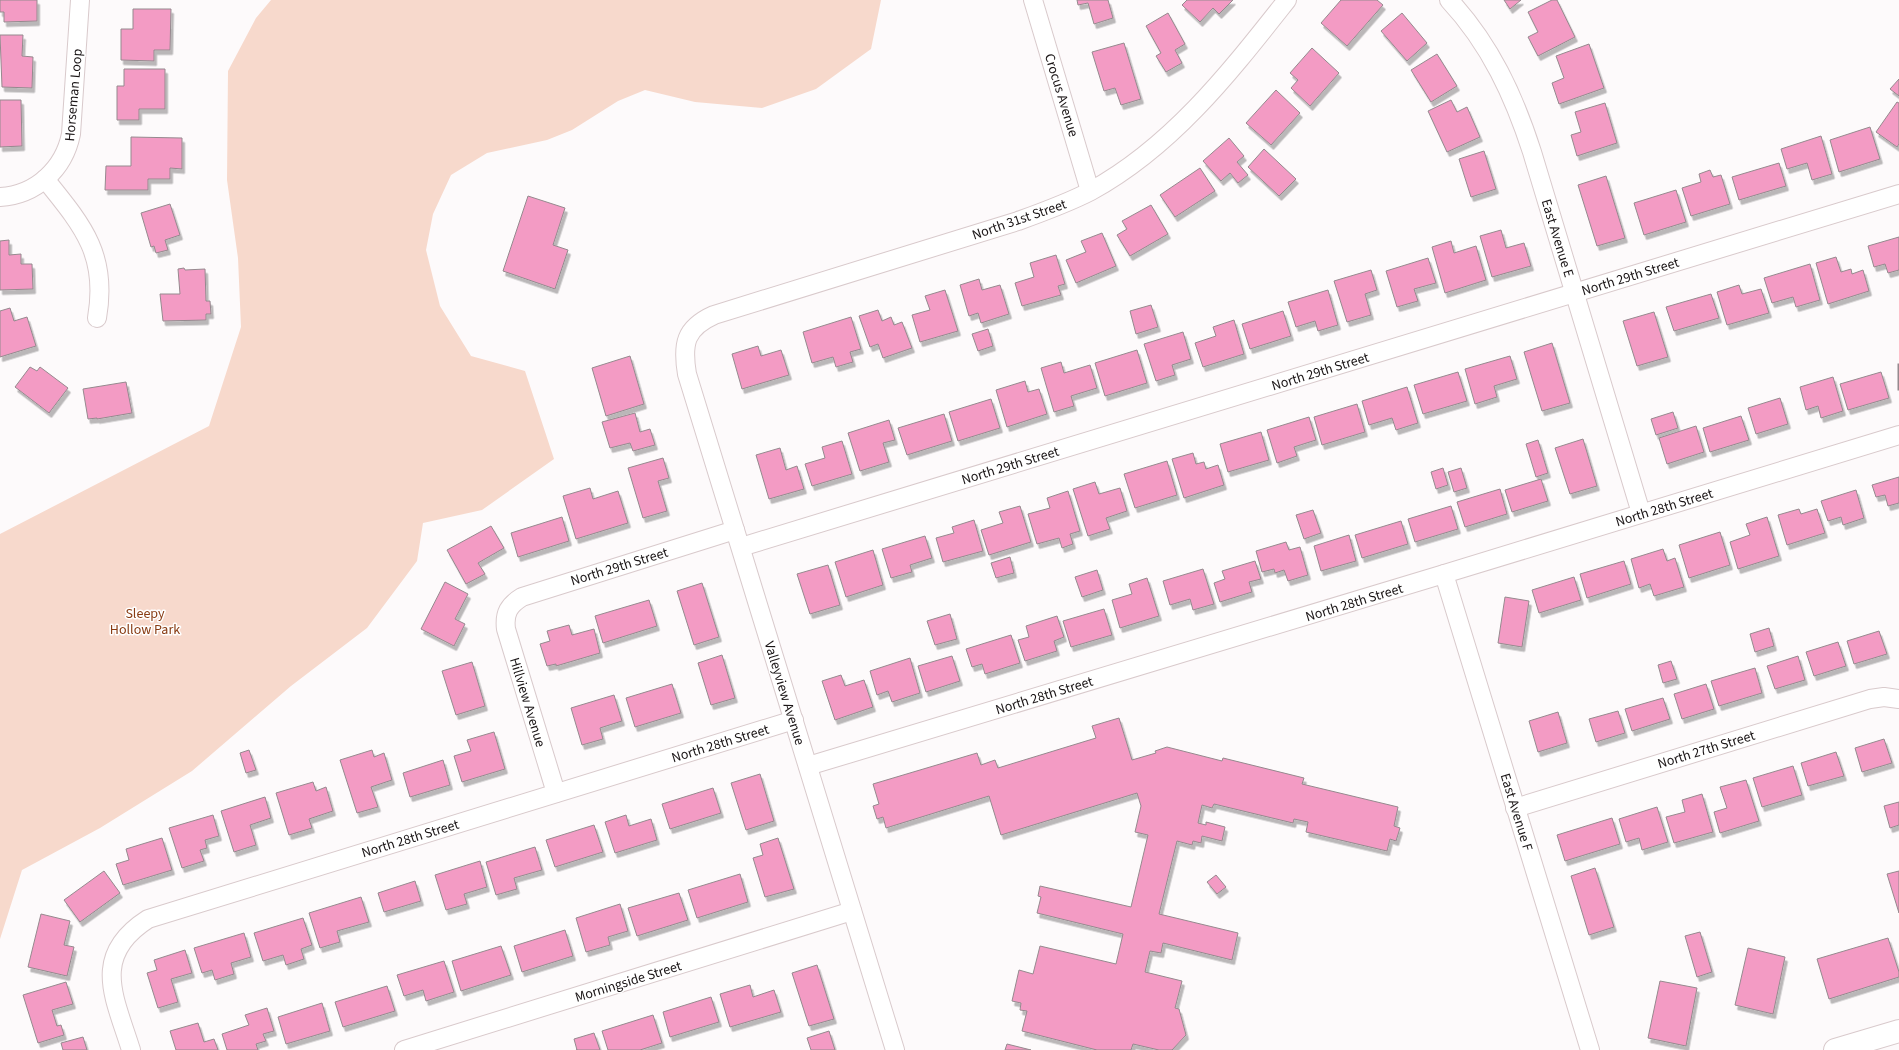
<svg xmlns="http://www.w3.org/2000/svg" width="1899" height="1050" font-family="'Source Sans 3',sans-serif">
<style>
.green{fill:#f7d9cc}
.building{fill:#f39bc4;stroke:#95898e;filter:url(#shadow)}
.lines{fill:none;stroke-linecap:round;stroke-linejoin:round}
.street-casing{stroke:#d9cacc;stroke-width:20}
.secondary-casing{stroke:#d9cacc;stroke-width:24}
.street{stroke:#fff;stroke-width:18}
.secondary{stroke:#fff;stroke-width:22}
.labels{text-anchor:middle;stroke-width:3;stroke-linejoin:round;paint-order:stroke}
.street-label{font-size:14px;fill:#1a1516;stroke:#fff}
.park-label{font-size:14px;fill:#883b12;stroke:#fff}
</style>
<defs>
<filter id="shadow"><feDropShadow dx="2.5" dy="4.5" stdDeviation="0" flood-color="#0004"/></filter>
</defs>
<rect width="100%" height="100%" fill="#fdfafb"/>
<!-- green -->
<polygon class="green" points="271,0 881,0 871,49 816,89 762,108 695,102 645,90 618,101 572,130 547,140 487,153 451,175 433,214 426,250 440,306 471,356 525,371 554,459 482,510 423,523 417,561 367,628 291,686 192,771 100,828 22,870 0,939 0,534 209,426 241,327 238,258 227,180 228,71 256,18"/>
<!-- building -->
<g class="building">
<polygon points="0,0 37,0 37,21 4,22 4,12 0,12"/>
<polygon points="1077,0 1108,0 1113,18 1094,24 1088,3 1078,5"/>
<polygon points="1187,0 1233,0 1219,14 1213,8 1200,22 1182,5"/>
<polygon points="1341,0 1377,0 1383,5 1347,46 1321,23"/>
<polygon points="1504,0 1521,0 1510,9"/>
<polygon points="1552,0 1557,0 1575,37 1538,56 1528,37 1538,32 1528,12"/>
<polygon points="133,9 171,9 170,50 154,50 154,61 121,60 121,29 133,29"/>
<polygon points="1168,13 1185,44 1175,50 1182,63 1166,72 1156,56 1161,53 1146,26"/>
<polygon points="1402,13 1427,43 1407,61 1381,31"/>
<polygon points="0,35 23,35 22,56 33,57 32,88 2,87"/>
<polygon points="1124,43 1141,99 1121,105 1115,88 1104,91 1092,52"/>
<polygon points="1589,44 1604,88 1559,104 1552,83 1564,78 1556,56"/>
<polygon points="1312,48 1339,73 1310,106 1291,88 1298,80 1290,73"/>
<polygon points="1437,54 1457,86 1431,102 1411,70"/>
<polygon points="124,69 165,69 165,109 139,109 139,120 117,120 117,86 124,86"/>
<polygon points="1899,79 1899,96 1890,89"/>
<polygon points="1276,90 1300,113 1271,145 1246,123"/>
<polygon points="0,100 21,100 22,146 0,147"/>
<polygon points="1451,100 1457,112 1467,107 1480,137 1447,152 1428,111"/>
<polygon points="1897,102 1899,103 1899,144 1897,147 1876,132"/>
<polygon points="1605,103 1617,143 1577,156 1571,135 1581,132 1575,112"/>
<polygon points="1870,127 1880,159 1839,172 1830,140"/>
<polygon points="1821,136 1832,174 1812,180 1807,163 1787,169 1781,149"/>
<polygon points="131,137 182,138 182,169 170,168 170,179 148,179 148,190 105,190 106,166 131,166"/>
<polygon points="1229,138 1244,156 1237,162 1248,175 1238,183 1230,173 1221,181 1203,161"/>
<polygon points="1264,149 1296,179 1279,196 1248,167"/>
<polygon points="1484,151 1496,189 1471,197 1459,159"/>
<polygon points="1779,163 1786,186 1739,200 1732,177"/>
<polygon points="1200,168 1215,191 1175,217 1160,195"/>
<polygon points="1710,170 1713,177 1721,175 1730,204 1691,216 1682,188 1701,182 1699,174"/>
<polygon points="1606,176 1625,238 1597,246 1578,185"/>
<polygon points="1676,190 1686,222 1644,235 1634,203"/>
<polygon points="528,196 565,208 553,245 568,250 555,289 503,271"/>
<polygon points="170,204 180,235 165,240 168,250 156,253 154,246 151,247 141,213"/>
<polygon points="1151,205 1168,234 1130,256 1117,235 1127,229 1122,221"/>
<polygon points="1501,230 1506,248 1524,243 1531,266 1492,277 1480,236"/>
<polygon points="1102,233 1116,266 1076,283 1066,260 1086,252 1081,241"/>
<polygon points="1899,237 1899,270 1888,273 1885,264 1874,267 1868,246"/>
<polygon points="9,240 9,255 21,254 21,264 32,264 33,289 0,290 0,241"/>
<polygon points="1451,241 1454,253 1476,246 1486,280 1445,293 1432,247"/>
<polygon points="1056,255 1065,284 1058,286 1061,295 1022,306 1015,283 1034,277 1030,263"/>
<polygon points="1836,257 1841,272 1851,269 1852,274 1863,270 1869,291 1828,304 1816,263"/>
<polygon points="1428,258 1436,283 1414,289 1418,301 1397,307 1386,271"/>
<polygon points="1810,264 1820,300 1796,307 1793,297 1772,303 1764,278"/>
<polygon points="184,268 185,270 205,269 206,301 210,301 211,314 206,314 206,320 163,321 160,294 180,294 178,269"/>
<polygon points="1371,270 1377,290 1365,294 1371,315 1347,322 1334,281"/>
<polygon points="979,279 982,290 1000,285 1009,314 981,323 978,313 969,316 960,285"/>
<polygon points="1739,285 1742,294 1761,289 1769,313 1727,325 1717,292"/>
<polygon points="945,290 958,331 920,342 912,315 930,310 925,296"/>
<polygon points="1328,290 1338,325 1318,331 1315,321 1296,327 1288,302"/>
<polygon points="1711,294 1719,318 1674,331 1666,307"/>
<polygon points="1151,305 1158,327 1136,334 1130,311"/>
<polygon points="10,308 14,321 27,317 36,346 0,357 0,311"/>
<polygon points="878,310 882,321 891,317 894,325 902,322 912,348 883,358 878,344 870,347 859,316"/>
<polygon points="1283,311 1291,336 1250,349 1242,324"/>
<polygon points="1654,312 1668,357 1637,366 1623,321"/>
<polygon points="851,317 861,349 850,352 853,362 836,367 833,357 812,363 803,332"/>
<polygon points="1234,320 1244,354 1203,367 1195,343 1216,336 1213,327"/>
<polygon points="988,329 993,346 978,351 972,334"/>
<polygon points="1183,332 1191,359 1172,365 1175,375 1156,381 1144,344"/>
<polygon points="1552,343 1570,403 1542,411 1524,352"/>
<polygon points="758,346 761,356 781,350 789,375 742,389 732,354"/>
<polygon points="1137,350 1147,383 1105,396 1095,363"/>
<polygon points="630,356 644,404 606,416 592,368"/>
<polygon points="1510,356 1517,379 1494,386 1497,397 1475,404 1465,369"/>
<polygon points="1061,362 1064,373 1090,365 1097,388 1071,396 1074,406 1054,412 1041,368"/>
<rect x="1898" y="364" width="1" height="26"/>
<polygon points="30,367 37,371 40,367 68,388 49,413 15,387"/>
<polygon points="1458,372 1467,401 1423,414 1414,385"/>
<polygon points="1881,372 1889,398 1848,410 1840,384"/>
<polygon points="1833,377 1843,411 1821,418 1818,406 1806,410 1800,387"/>
<polygon points="1025,381 1028,392 1039,389 1047,414 1007,427 996,390"/>
<polygon points="126,382 132,413 97,419 97,418 88,419 83,389"/>
<polygon points="1407,387 1418,423 1396,430 1392,418 1369,425 1362,401"/>
<polygon points="1780,398 1788,424 1756,434 1748,408"/>
<polygon points="991,399 1000,428 958,441 949,412"/>
<polygon points="1357,404 1365,432 1322,445 1314,417"/>
<polygon points="1673,412 1678,428 1656,435 1651,419"/>
<polygon points="635,413 640,432 650,429 655,445 633,451 630,443 610,448 602,422"/>
<polygon points="944,414 952,441 907,455 898,428"/>
<polygon points="1741,416 1749,440 1710,452 1703,428"/>
<polygon points="1309,417 1316,440 1294,447 1297,456 1277,463 1267,430"/>
<polygon points="889,420 895,440 883,443 889,462 860,471 848,433"/>
<polygon points="1696,426 1704,452 1667,464 1659,438"/>
<polygon points="1261,432 1269,460 1228,472 1220,444"/>
<polygon points="1583,439 1597,486 1570,494 1555,448"/>
<polygon points="1538,440 1548,473 1536,477 1526,444"/>
<polygon points="842,441 852,474 812,486 805,464 825,458 822,447"/>
<polygon points="780,448 786,470 797,466 804,489 769,499 756,455"/>
<polygon points="1193,453 1196,464 1204,462 1206,469 1218,465 1224,485 1184,498 1172,459"/>
<polygon points="663,458 669,478 658,481 667,511 643,518 628,468"/>
<polygon points="1167,461 1177,495 1135,508 1124,474"/>
<polygon points="1443,468 1448,485 1436,489 1431,472"/>
<polygon points="1461,468 1467,488 1454,492 1448,472"/>
<polygon points="1899,477 1899,503 1888,506 1885,495 1876,497 1872,485"/>
<polygon points="1541,479 1548,501 1512,512 1505,490"/>
<polygon points="1095,482 1099,494 1120,488 1127,511 1106,518 1110,529 1088,536 1073,489"/>
<polygon points="590,488 593,499 618,491 628,523 576,539 563,496"/>
<polygon points="1500,489 1507,514 1465,527 1457,502"/>
<polygon points="1856,490 1864,518 1843,525 1841,517 1828,521 1821,501"/>
<polygon points="1068,491 1080,531 1070,534 1073,544 1062,548 1059,538 1037,544 1028,514 1050,508 1047,498"/>
<polygon points="1020,506 1031,542 989,555 981,530 1003,523 999,512"/>
<polygon points="1451,506 1458,529 1415,542 1408,519"/>
<polygon points="1799,509 1801,514 1817,509 1825,533 1787,545 1778,515"/>
<polygon points="1313,510 1321,533 1304,539 1296,515"/>
<polygon points="562,517 569,541 518,557 511,533"/>
<polygon points="1767,517 1779,556 1738,569 1730,542 1750,535 1746,524"/>
<polygon points="974,520 983,551 943,562 936,538 954,533 952,527"/>
<polygon points="1401,521 1408,544 1362,558 1355,535"/>
<polygon points="491,526 504,548 478,563 485,574 466,584 447,550"/>
<polygon points="1720,532 1730,565 1689,578 1679,545"/>
<polygon points="1349,535 1356,561 1321,571 1314,546"/>
<polygon points="925,536 932,558 910,565 912,572 891,578 882,549"/>
<polygon points="1286,542 1289,550 1300,547 1308,575 1288,581 1284,570 1275,573 1274,569 1262,572 1256,551"/>
<polygon points="1663,549 1667,561 1675,558 1684,587 1654,596 1650,584 1639,588 1631,559"/>
<polygon points="873,550 883,585 846,597 835,562"/>
<polygon points="1010,557 1014,573 996,578 991,563"/>
<polygon points="1255,561 1261,579 1249,582 1252,592 1220,602 1214,583 1225,579 1222,571"/>
<polygon points="1624,561 1631,584 1587,598 1580,574"/>
<polygon points="828,565 840,605 810,614 797,574"/>
<polygon points="1203,569 1214,604 1193,610 1190,599 1170,605 1163,581"/>
<polygon points="1097,570 1103,590 1082,597 1075,577"/>
<polygon points="1574,577 1581,600 1539,613 1532,590"/>
<polygon points="1147,578 1159,616 1120,628 1112,600 1132,594 1129,584"/>
<polygon points="445,582 468,594 455,619 465,624 454,646 421,629"/>
<polygon points="702,583 719,637 694,645 677,591"/>
<polygon points="1505,597 1529,601 1522,647 1498,643"/>
<polygon points="649,600 657,626 603,643 595,616"/>
<polygon points="1104,609 1112,635 1071,647 1063,621"/>
<polygon points="950,614 957,639 935,645 927,621"/>
<polygon points="1057,616 1064,637 1054,641 1057,651 1025,661 1018,640 1029,637 1026,626"/>
<polygon points="569,625 572,635 594,629 600,653 556,666 556,664 547,666 540,644 550,641 547,631"/>
<polygon points="1769,628 1774,646 1755,652 1750,634"/>
<polygon points="1879,631 1887,654 1854,664 1847,641"/>
<polygon points="1011,635 1020,663 985,674 982,664 972,667 966,649"/>
<polygon points="1838,642 1846,666 1814,676 1806,652"/>
<polygon points="722,655 735,698 711,705 698,663"/>
<polygon points="952,656 960,681 926,692 918,666"/>
<polygon points="1798,656 1805,680 1775,689 1767,666"/>
<polygon points="910,658 920,693 892,702 888,691 877,695 870,671"/>
<polygon points="1671,661 1677,679 1663,683 1658,665"/>
<polygon points="472,662 485,706 456,715 442,671"/>
<polygon points="1755,668 1762,693 1719,706 1711,681"/>
<polygon points="841,675 845,686 864,680 873,707 835,720 822,681"/>
<polygon points="672,684 681,713 635,727 626,698"/>
<polygon points="1706,684 1714,709 1682,719 1674,694"/>
<polygon points="614,695 622,721 600,728 603,739 582,745 571,708"/>
<polygon points="1663,698 1670,719 1632,731 1625,709"/>
<polygon points="1618,711 1625,733 1596,742 1589,719"/>
<polygon points="1558,712 1567,743 1538,752 1529,721"/>
<polygon points="1119,718 1132,760 1156,753 1155,751 1167,747 1222,761 1223,758 1304,778 1302,784 1398,807 1394,826 1400,828 1396,841 1390,839 1387,851 1306,832 1308,822 1294,819 1293,823 1214,804 1212,808 1202,805 1198,823 1206,825 1206,822 1225,827 1222,841 1202,836 1201,843 1193,841 1192,845 1177,841 1159,914 1238,933 1232,960 1163,943 1161,953 1150,951 1145,972 1182,981 1175,1008 1179,1009 1186,1035 1172,1050 1159,1050 1133,1044 1131,1050 1097,1050 1022,1031 1027,1011 1020,1010 1021,1003 1012,1001 1019,970 1033,974 1040,946 1116,964 1123,934 1037,913 1041,897 1038,896 1040,886 1131,907 1148,835 1135,832 1141,806 1137,793 1001,835 989,796 886,828 883,817 877,819 873,806 879,804 873,784 977,753 981,765 995,760 998,768 1096,738 1092,726"/>
<polygon points="494,732 505,769 462,782 454,756 471,751 467,740"/>
<polygon points="1884,739 1892,763 1862,772 1855,748"/>
<polygon points="249,750 256,770 246,773 240,753"/>
<polygon points="372,750 374,757 384,753 392,780 371,787 378,807 357,813 340,760"/>
<polygon points="1836,752 1844,776 1808,786 1801,763"/>
<polygon points="443,760 450,785 410,797 403,773"/>
<polygon points="1793,766 1802,795 1762,807 1753,778"/>
<polygon points="760,774 774,821 746,830 731,783"/>
<polygon points="1746,780 1759,821 1720,833 1714,812 1727,808 1720,787"/>
<polygon points="313,782 316,791 326,787 333,811 309,819 312,828 289,835 276,793"/>
<polygon points="713,788 721,813 670,829 662,804"/>
<polygon points="1702,794 1713,832 1674,843 1666,817 1685,812 1682,800"/>
<polygon points="265,797 271,818 250,825 256,845 234,852 221,811"/>
<polygon points="1899,802 1899,825 1890,828 1884,806"/>
<polygon points="1657,807 1668,842 1642,850 1639,838 1626,842 1619,819"/>
<polygon points="213,815 219,836 205,840 207,848 200,850 204,861 182,868 169,828"/>
<polygon points="626,815 629,826 651,819 657,840 615,853 605,822"/>
<polygon points="1612,818 1620,844 1565,861 1557,835"/>
<polygon points="594,825 603,852 555,867 546,840"/>
<polygon points="162,838 172,870 123,885 116,864 129,860 126,849"/>
<polygon points="778,838 794,889 765,897 753,858 763,855 760,844"/>
<polygon points="535,847 542,870 514,878 517,889 496,895 486,862"/>
<polygon points="480,861 487,887 464,894 467,904 446,910 435,875"/>
<polygon points="1595,868 1614,927 1589,935 1571,876"/>
<polygon points="104,871 120,893 80,922 64,900"/>
<polygon points="1899,871 1899,913 1887,874"/>
<polygon points="740,874 748,902 697,918 688,890"/>
<polygon points="1216,875 1226,887 1217,894 1207,882"/>
<polygon points="415,881 421,901 384,912 378,893"/>
<polygon points="679,893 688,920 637,936 628,908"/>
<polygon points="361,897 369,922 337,931 340,942 320,948 309,913"/>
<polygon points="620,904 628,931 608,937 610,945 586,952 576,918"/>
<polygon points="41,914 70,921 64,945 74,947 67,976 28,967"/>
<polygon points="303,918 312,945 301,949 304,959 286,965 283,955 263,961 254,933"/>
<polygon points="565,930 573,956 522,972 514,946"/>
<polygon points="1700,932 1712,972 1697,977 1685,936"/>
<polygon points="244,933 251,957 231,963 234,974 215,980 212,970 202,973 194,948"/>
<polygon points="1888,938 1899,972 1899,977 1829,999 1817,959"/>
<polygon points="501,946 511,975 461,991 452,961"/>
<polygon points="1748,948 1785,957 1773,1014 1735,1005"/>
<polygon points="185,950 192,973 171,979 178,1002 158,1008 147,973 157,970 154,960"/>
<polygon points="444,961 454,992 426,1001 423,990 404,996 397,975"/>
<polygon points="817,965 834,1019 809,1026 792,973"/>
<polygon points="1660,981 1697,988 1686,1046 1648,1038"/>
<polygon points="66,982 73,1004 52,1010 57,1026 61,1025 64,1035 38,1043 23,995"/>
<polygon points="750,985 753,997 774,990 781,1012 730,1027 720,994"/>
<polygon points="387,986 395,1011 343,1027 335,1002"/>
<polygon points="711,997 719,1022 670,1037 663,1012"/>
<polygon points="322,1003 330,1031 286,1044 278,1017"/>
<polygon points="267,1008 274,1031 263,1034 266,1041 256,1044 258,1050 227,1050 222,1034 249,1025 245,1015"/>
<polygon points="653,1015 662,1043 640,1050 608,1050 602,1031"/>
<polygon points="198,1023 204,1042 214,1039 218,1050 176,1050 170,1031"/>
<polygon points="829,1031 835,1050 811,1050 807,1038"/>
<polygon points="594,1033 600,1050 576,1050 577,1050 574,1039"/>
<polygon points="83,1037 87,1050 63,1050 61,1043"/>
<polygon points="1007,1044 1031,1050 1005,1050"/>
</g>
<g class="lines">
<!-- street casing -->
<g class="street-casing">
<g id="street">
<polyline points="1033,0 1090,191"/>
<path d="M1449,0c41,44 65,96 83,152l109,361"/>
<path d="M45,179c38,47 63,76 52,139"/>
<path d="M0,197c36,-2 64,-28 71,-63l9,-134"/>
<polyline points="741,547 1899,194"/>
<polyline points="1444,574 1590,1050"/>
<polyline points="808,766 1444,574 1899,435"/>
<path d="M556,793l-50,-164c-2,-16 3,-24 16,-32l213,-67"/>
<polyline points="1515,808 1870,699 1884,697 1899,699"/>
<path d="M131,1050c-16,-52 -41,-94 17,-131l646,-199"/>
<polyline points="404,1050 852,911"/>
<path d="M895,1050l-208,-676c-5,-30 -2,-46 27,-59l304,-94c25,-9 50,-18 73,-30 82,-45 139,-119 196,-191"/>
</g>
</g>
<!-- secondary casing -->
<g class="secondary-casing">
<polyline id="secondary" points="1835,1050 1899,1031"/>
</g>
<!-- street -->
<use href="#street" class="street"/>
<!-- secondary -->
<use href="#secondary" class="secondary"/>
</g>
<g class="labels">
<!-- street labels -->
<g class="street-label">
<text transform="translate(73 95) rotate(-85)" y="5">Horseman Loop</text>
<text transform="translate(1062 95) rotate(73)" y="5">Crocus Avenue</text>
<text transform="translate(1019 219) rotate(-19)" y="5">North 31st Street</text>
<text transform="translate(1558 238) rotate(73)" y="5">East Avenue E</text>
<text transform="translate(1630 276) rotate(-17)" y="5">North 29th Street</text>
<text transform="translate(1320 371) rotate(-17)" y="5">North 29th Street</text>
<text transform="translate(1010 465) rotate(-17)" y="5">North 29th Street</text>
<text transform="translate(1664 507) rotate(-17)" y="5">North 28th Street</text>
<text transform="translate(619 566) rotate(-17)" y="5">North 29th Street</text>
<text transform="translate(1354 602) rotate(-17)" y="5">North 28th Street</text>
<text transform="translate(785 693) rotate(73)" y="5">Valleyview Avenue</text>
<text transform="translate(1044 695) rotate(-17)" y="5">North 28th Street</text>
<text transform="translate(528 702) rotate(73)" y="5">Hillview Avenue</text>
<text transform="translate(720 743) rotate(-17)" y="5">North 28th Street</text>
<text transform="translate(1706 749) rotate(-17)" y="5">North 27th Street</text>
<text transform="translate(1517 812) rotate(73)" y="5">East Avenue F</text>
<text transform="translate(410 838) rotate(-17)" y="5">North 28th Street</text>
<text transform="translate(628 981) rotate(-17)" y="5">Morningside Street</text>
</g>
<!-- park labels -->
<g class="park-label">
<text x="145" y="618">Sleepy<tspan x="145" dy="16">Hollow Park</tspan></text>
</g>
</g>
</svg>
